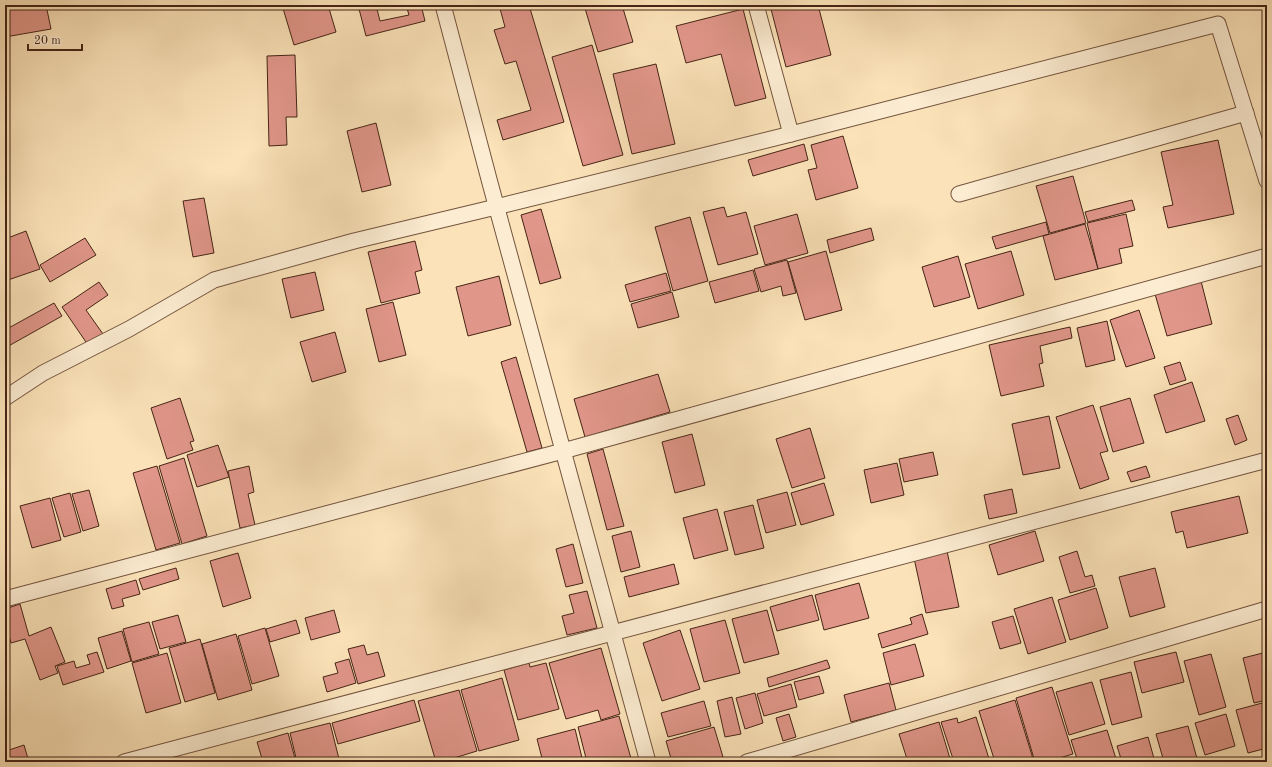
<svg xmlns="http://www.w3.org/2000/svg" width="1272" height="767" font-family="'Old Standard TT',serif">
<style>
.building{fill:#e09689;stroke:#462416}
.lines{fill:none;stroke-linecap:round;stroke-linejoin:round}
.minor-casing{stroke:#73543e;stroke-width:17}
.minor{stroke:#fcecd1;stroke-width:15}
</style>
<rect width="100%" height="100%" fill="#fbe2b8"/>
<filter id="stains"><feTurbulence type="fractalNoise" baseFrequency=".005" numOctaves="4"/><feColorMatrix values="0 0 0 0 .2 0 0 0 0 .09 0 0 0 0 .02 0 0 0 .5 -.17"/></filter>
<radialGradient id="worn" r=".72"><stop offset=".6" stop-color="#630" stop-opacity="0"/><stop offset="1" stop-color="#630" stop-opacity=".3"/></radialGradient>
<!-- building -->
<g class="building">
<polygon points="5,5 46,5 51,29 5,37"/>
<polygon points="282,5 328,5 336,32 294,45"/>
<polygon points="358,5 376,5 380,21 409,15 406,5 421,5 425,21 366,36"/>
<polygon points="499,5 529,5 564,122 503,140 497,120 531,110 516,61 505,64 494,30 505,27"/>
<polygon points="584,5 622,5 633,42 598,52"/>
<polygon points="787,5 818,5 831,55 786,67 771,9"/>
<polygon points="743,9 766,98 735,106 721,54 686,63 676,26"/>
<polygon points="592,45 623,155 583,166 552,57"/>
<polygon points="295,55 297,117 286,117 287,145 269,146 267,56"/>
<polygon points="656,64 675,144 632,154 613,74"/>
<polygon points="376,123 391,185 362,192 347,131"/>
<polygon points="843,136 858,188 816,200 808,170 817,168 811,145"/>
<polygon points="1218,140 1234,214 1168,228 1163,207 1173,205 1161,152"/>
<polygon points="804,144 808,160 753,176 748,160"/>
<polygon points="1073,176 1086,223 1050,233 1036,186"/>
<polygon points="204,198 214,253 193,257 183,201"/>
<polygon points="1132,200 1135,210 1088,222 1085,212"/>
<polygon points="724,207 727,217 746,212 758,254 718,265 703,212"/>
<polygon points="541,209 561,278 540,284 521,215"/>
<polygon points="797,214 808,253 765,265 754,226"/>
<polygon points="1126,214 1133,246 1119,249 1122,263 1098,269 1087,223"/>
<polygon points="690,217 708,281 673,291 655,227"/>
<polygon points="1046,222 1049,234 996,249 992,237"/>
<polygon points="1085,224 1098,269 1055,280 1043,236"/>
<polygon points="871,228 874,240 830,253 827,240"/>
<polygon points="26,231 40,269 5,281 5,239"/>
<polygon points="85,238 96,255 50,282 40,265"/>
<polygon points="415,241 422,270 415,272 420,293 381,303 368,252"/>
<polygon points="826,251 842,310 805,320 788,262"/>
<polygon points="1011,251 1024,295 978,309 965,264"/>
<polygon points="958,256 970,297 934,307 922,267"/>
<polygon points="787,260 796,293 783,296 781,286 761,292 754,269"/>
<polygon points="753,270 759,291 715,303 709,282"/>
<polygon points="315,272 324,310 291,318 282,279"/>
<polygon points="666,273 671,291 630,302 625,285"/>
<polygon points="499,276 511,325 468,336 456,287"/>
<polygon points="1201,281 1212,324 1167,336 1155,294"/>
<polygon points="99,282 108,295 86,310 103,334 88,345 62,307"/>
<polygon points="672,292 679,317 638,328 631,304"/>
<polygon points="393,302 406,355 379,362 366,309"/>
<polygon points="54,303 62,316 5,348 5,330"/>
<polygon points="1139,310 1155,358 1126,367 1110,320"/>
<polygon points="1107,321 1115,360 1086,367 1077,328"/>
<polygon points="1070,327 1072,338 1040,346 1043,363 1039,364 1044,386 1001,396 989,345"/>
<polygon points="335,332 346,372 312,382 300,342"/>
<polygon points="516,357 542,448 527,452 501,362"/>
<polygon points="1180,362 1186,380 1170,385 1164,367"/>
<polygon points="658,374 670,412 585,437 574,399"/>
<polygon points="1192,382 1205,421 1166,433 1154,395"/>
<polygon points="180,398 194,441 190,442 193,450 167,459 151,408"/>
<polygon points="1130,398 1144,443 1113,452 1100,407"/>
<polygon points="1093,405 1108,451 1100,453 1109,479 1080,489 1056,417"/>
<polygon points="1238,415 1247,440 1235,445 1226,419"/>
<polygon points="1049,416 1060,468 1023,475 1012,424"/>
<polygon points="810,428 825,478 792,488 776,439"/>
<polygon points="692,434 705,485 675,493 662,442"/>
<polygon points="218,445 229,477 197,487 187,455"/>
<polygon points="603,449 624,526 607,530 587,454"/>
<polygon points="933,452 938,475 904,482 899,459"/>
<polygon points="184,458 207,536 182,544 159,466"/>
<polygon points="897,463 904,495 871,503 864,470"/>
<polygon points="157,466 180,543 156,550 133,473"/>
<polygon points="249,466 254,492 248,494 255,525 240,528 228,471"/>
<polygon points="1146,466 1150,477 1131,482 1127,472"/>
<polygon points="824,483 834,515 801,525 791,493"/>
<polygon points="1012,489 1017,513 989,519 984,495"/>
<polygon points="89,490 99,526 83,531 72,494"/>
<polygon points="787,492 796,525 766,533 757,500"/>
<polygon points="70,493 81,532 64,537 52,498"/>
<polygon points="1239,496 1248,533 1187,548 1183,531 1176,533 1171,512"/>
<polygon points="50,498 61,540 32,548 20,506"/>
<polygon points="753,505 764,548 735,555 724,512"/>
<polygon points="717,509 728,550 694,559 683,518"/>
<polygon points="631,531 640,567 621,572 612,536"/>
<polygon points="1035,531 1044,561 998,575 989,545"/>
<polygon points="573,544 583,583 566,587 556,549"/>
<polygon points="947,551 959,607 926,613 914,558"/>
<polygon points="1077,551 1085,577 1092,575 1095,586 1070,593 1059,557"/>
<polygon points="238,553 251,598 223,607 210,561"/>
<polygon points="674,564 679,584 629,597 624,577"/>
<polygon points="176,568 179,579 143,590 139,579"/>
<polygon points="1155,568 1165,607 1130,617 1119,577"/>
<polygon points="136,580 140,594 122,599 124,606 112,609 106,589"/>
<polygon points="859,583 869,618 824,630 815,595"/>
<polygon points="1096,588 1108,628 1070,640 1058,600"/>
<polygon points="587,591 597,628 567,635 562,616 574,613 569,595"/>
<polygon points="812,595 819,620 777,631 770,607"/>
<polygon points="1052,597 1066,642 1028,654 1014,609"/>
<polygon points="20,604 29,636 51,627 65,662 55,666 58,673 40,680 25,639 11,643 7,628 5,628 5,609"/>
<polygon points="334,610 340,632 311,640 305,618"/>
<polygon points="767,610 779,654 744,663 732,619"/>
<polygon points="922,614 928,634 882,648 878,634 912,624 910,618"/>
<polygon points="178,615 186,642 160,649 152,622"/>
<polygon points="1013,616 1021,643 1000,649 992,622"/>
<polygon points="296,620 300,633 270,642 266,629"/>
<polygon points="725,620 740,673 704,682 690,629"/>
<polygon points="149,622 159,654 132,662 123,629"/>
<polygon points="265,628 279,676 252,684 238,636"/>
<polygon points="680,630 700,689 662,701 643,643"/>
<polygon points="122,631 131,661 107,669 98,638"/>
<polygon points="236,634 252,690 218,700 202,644"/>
<polygon points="200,639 215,693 185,702 169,648"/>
<polygon points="915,644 924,676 891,685 883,653"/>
<polygon points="364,645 367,655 378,652 385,676 358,684 348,649"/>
<polygon points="601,648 620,714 601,720 598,710 566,719 549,663"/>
<polygon points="97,652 104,672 63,685 57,666 74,661 76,668 90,664 87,655"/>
<polygon points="1176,652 1184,682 1142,693 1134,662"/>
<polygon points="1267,652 1267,700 1254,703 1243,658"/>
<polygon points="167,653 181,703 146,713 132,663"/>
<polygon points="1211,654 1226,707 1199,715 1184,661"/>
<polygon points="349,659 356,683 327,692 323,677 338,673 335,663"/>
<polygon points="827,660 830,668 769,687 767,678"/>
<polygon points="529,663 530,667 546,663 559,709 518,720 504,670"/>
<polygon points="1131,672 1142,717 1112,725 1100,680"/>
<polygon points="819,676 824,693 799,700 794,682"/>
<polygon points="502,678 519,740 479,751 461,690"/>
<polygon points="1092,682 1105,724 1069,735 1056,692"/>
<polygon points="889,683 896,710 851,722 844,695"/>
<polygon points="791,684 797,707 764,716 757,694"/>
<polygon points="1052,687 1073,754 1046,762 1035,762 1016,698"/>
<polygon points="459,690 477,751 441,762 436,762 418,701"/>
<polygon points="755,693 763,723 745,729 736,698"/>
<polygon points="732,697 741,734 725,737 717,701"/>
<polygon points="414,700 420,721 338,744 332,723"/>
<polygon points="1015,700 1034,762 995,762 979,711"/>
<polygon points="704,701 711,726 668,737 661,713"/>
<polygon points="1266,702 1267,748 1248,753 1236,710"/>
<polygon points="789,714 796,737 783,741 776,718"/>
<polygon points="1226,714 1235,746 1205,755 1195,723"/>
<polygon points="619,716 632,762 587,762 578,727"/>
<polygon points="976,717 990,762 954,762 941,722 957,718 958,723"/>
<polygon points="939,722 951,762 908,762 899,734"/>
<polygon points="330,723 339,759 327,762 297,762 290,733"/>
<polygon points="1188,726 1198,762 1164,762 1156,734"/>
<polygon points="714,727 723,757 705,762 672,762 666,741"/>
<polygon points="575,729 583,762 543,762 537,739"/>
<polygon points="1107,730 1117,762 1078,762 1071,740"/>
<polygon points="288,733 296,762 263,762 257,742"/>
<polygon points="1148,737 1155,762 1122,762 1117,746"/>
<polygon points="24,745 29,762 9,762 6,751"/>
</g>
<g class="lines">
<!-- minor casing -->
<g class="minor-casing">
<g id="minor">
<polyline points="443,5 490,183 648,762"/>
<polyline points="756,5 791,134"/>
<polyline points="959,194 1246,113"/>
<polyline points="5,398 43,373 129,329 214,280 354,241 496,207 791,134 1218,24 1267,181"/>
<polyline points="5,599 563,451 1267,256"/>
<polyline points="124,762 1267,460"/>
<polyline points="747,762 1267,609"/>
</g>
</g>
<!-- minor -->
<use href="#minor" class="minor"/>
</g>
<!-- margin -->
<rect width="1272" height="767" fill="none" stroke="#fbe2b8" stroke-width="20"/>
<rect x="6" y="6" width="1260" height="755" fill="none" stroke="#462416" stroke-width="2"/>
<rect x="10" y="10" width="1252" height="747" fill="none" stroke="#462416"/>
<!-- scale -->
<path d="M28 44v6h54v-6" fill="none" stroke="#462416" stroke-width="2"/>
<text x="34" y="44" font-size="12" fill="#462416" stroke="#fcecd1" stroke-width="3" paint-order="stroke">20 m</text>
<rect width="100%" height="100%" filter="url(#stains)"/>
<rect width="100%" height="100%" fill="url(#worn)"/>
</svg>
